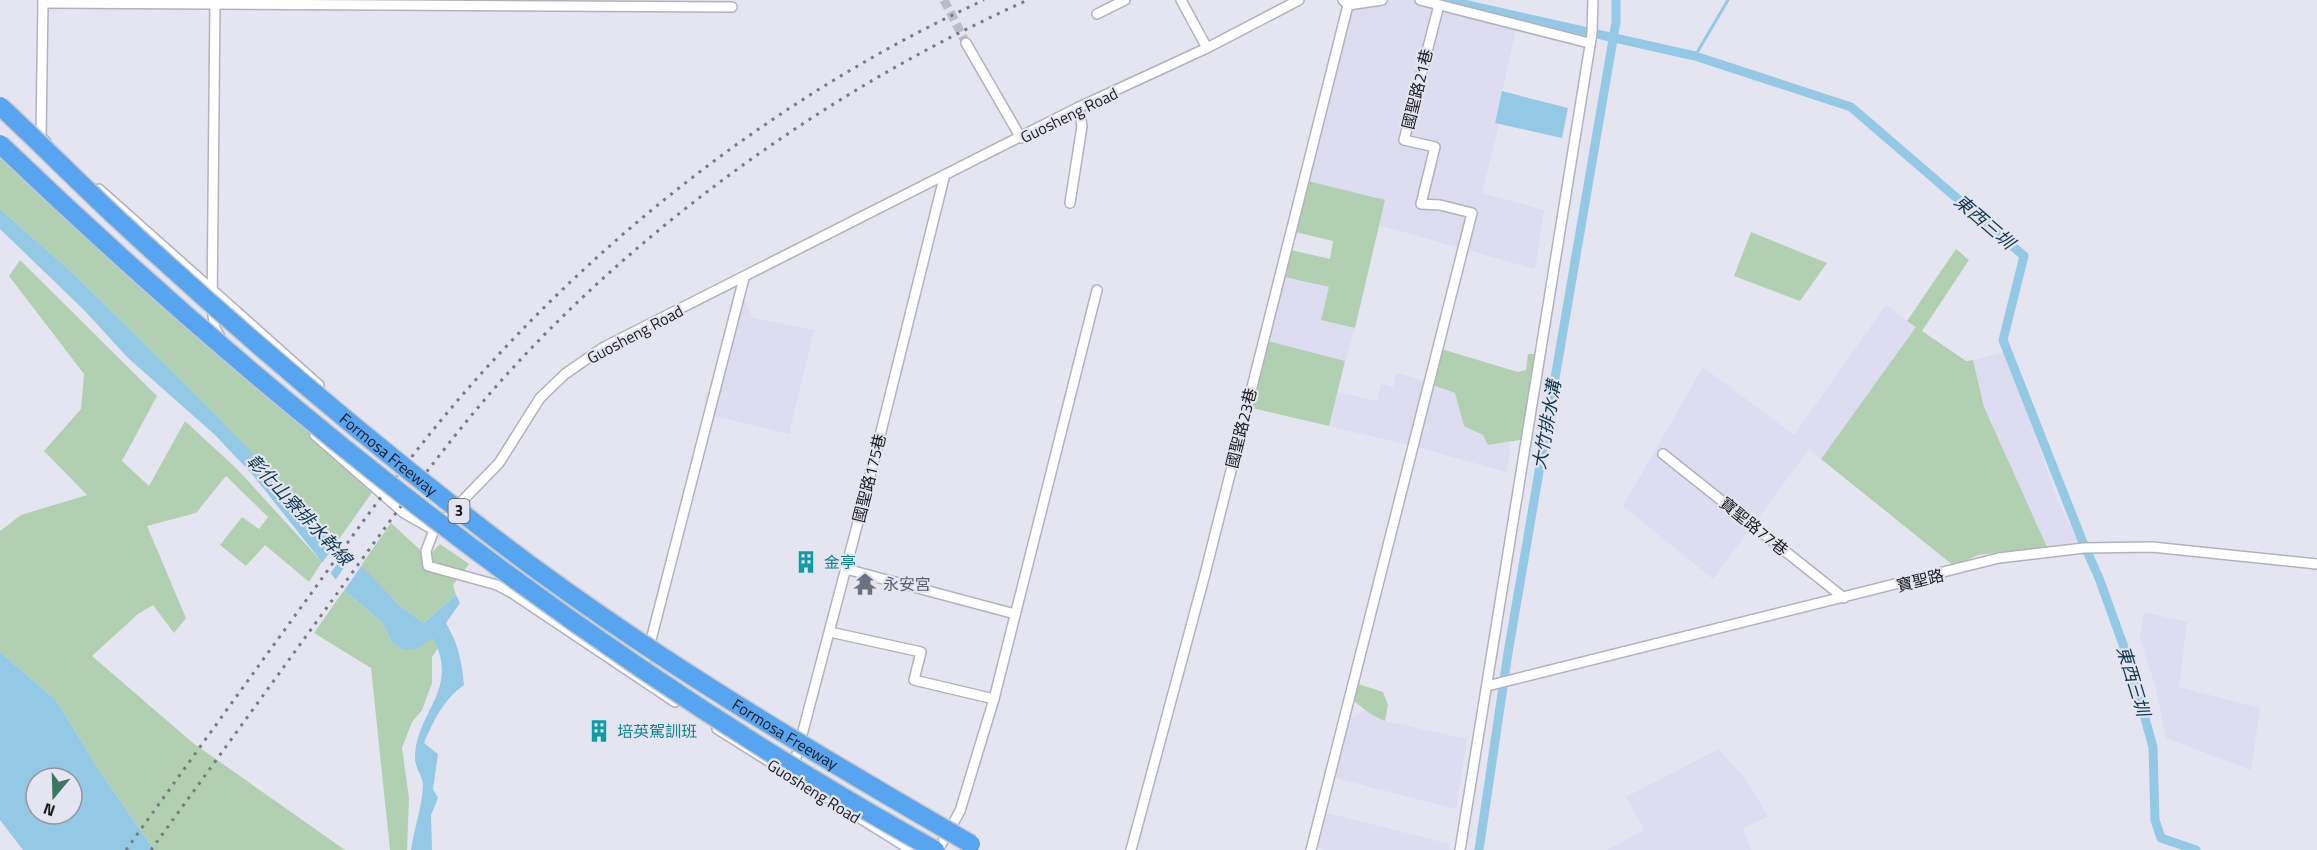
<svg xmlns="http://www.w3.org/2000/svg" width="2317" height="850" font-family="'Titillium Web','Noto Sans TC',sans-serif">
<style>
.built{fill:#dddcf0}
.green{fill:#b1d0b1}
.water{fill:#94c9e6;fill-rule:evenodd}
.pier{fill:#e5e5f1}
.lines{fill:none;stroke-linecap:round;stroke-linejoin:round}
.stream{stroke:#94c9e6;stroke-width:3}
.canal{stroke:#94c9e6;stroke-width:9}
.street-tunnel{stroke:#bcbcc7;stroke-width:9;stroke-dasharray:9 4.5;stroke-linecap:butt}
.street-casing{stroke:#b2b2bd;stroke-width:12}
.street{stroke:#fff;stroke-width:9}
.rail{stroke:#7a7a82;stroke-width:3;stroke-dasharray:3 6;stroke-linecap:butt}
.highway-bridge-casing{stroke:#c8c8c9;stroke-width:21;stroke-linecap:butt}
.highway-bridge{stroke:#57a5f1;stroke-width:18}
.labels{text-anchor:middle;stroke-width:4.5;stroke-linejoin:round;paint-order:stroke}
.shield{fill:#e5e5f1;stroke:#57575d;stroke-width:1.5}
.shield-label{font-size:15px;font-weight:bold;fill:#1a1a1e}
.street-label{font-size:16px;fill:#1a1a1e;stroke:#e5e5f1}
.culture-label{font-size:16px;fill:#0d838f;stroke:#e5e5f1;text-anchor:start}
.worship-label{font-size:16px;fill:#5b616d;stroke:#e5e5f1;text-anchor:start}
.water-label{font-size:18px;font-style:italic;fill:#0b384c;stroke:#e5e5f1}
</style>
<rect width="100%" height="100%" fill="#e5e5f1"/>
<!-- built -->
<g class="built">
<polygon points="1370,0 1417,0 1517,25 1495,123 1499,125 1482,193 1544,210 1535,269 1378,225 1385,200 1304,180 1347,8"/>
<polygon points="1280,276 1329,287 1321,320 1355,328 1345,361 1264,340"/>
<polygon points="745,301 753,318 814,330 789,434 710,415 738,302"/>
<polygon points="1886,305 1916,327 1821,459 1809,449 1713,579 1623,506 1703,367 1794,435"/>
<polygon points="2008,351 2056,497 2078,542 2047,547 1984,407 1973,360"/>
<polygon points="1396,373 1424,380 1408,445 1329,426 1337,392 1377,401 1381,384 1393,387"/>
<polygon points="1430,384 1455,393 1464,426 1483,435 1488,444 1508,443 1510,452 1506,472 1413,446"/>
<polygon points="2144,612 2187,622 2179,687 2260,708 2251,770 2166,738 2155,685 2140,639"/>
<polygon points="1367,709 1376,718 1385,721 1467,739 1456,809 1331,777 1346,721"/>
<polygon points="1719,749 1748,783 1768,817 1743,828 1751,850 1607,850 1645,830 1626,797"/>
<polygon points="1323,812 1450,844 1449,850 1325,850 1314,847"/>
</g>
<!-- green -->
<g class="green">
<polygon points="0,141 378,484 337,542 204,403 73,273 0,209"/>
<polygon points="1304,180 1385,200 1355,328 1321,320 1329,287 1280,276 1286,249 1330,259 1333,241 1291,231"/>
<polygon points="1751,232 1827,263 1800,301 1734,276"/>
<polygon points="1956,249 1969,260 1922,331 1966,361 1973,360 1984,407 2047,547 1978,555 1954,566 1821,459 1916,327 1907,321"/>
<polygon points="20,260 157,396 122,461 149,486 185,421 237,469 322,562 309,582 265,545 246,566 220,545 242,517 259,529 268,517 226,476 196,513 147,526 186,618 174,633 153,605 138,614 92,656 193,743 345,850 154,850 97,767 56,700 0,652 0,531 21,515 87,495 44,451 81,409 84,374 9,276"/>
<polygon points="1264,340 1345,361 1329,426 1252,408"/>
<polygon points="1438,348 1518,372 1526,370 1528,354 1534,354 1526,439 1488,445 1483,435 1464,426 1455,393 1430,384"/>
<polygon points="391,523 428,557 440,544 469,564 453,585 456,595 424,623 400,606 360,567"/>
<polygon points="344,590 383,623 391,641 433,637 438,648 432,657 432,683 422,710 412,722 402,748 409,798 407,850 390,850 371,668 314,633"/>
<path d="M1355,683l28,9 5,13 -3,16c-13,-4 -23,-15 -35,-22z"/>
</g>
<!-- water -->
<g class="water">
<polygon points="1502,91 1568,108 1562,138 1495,123"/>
<path d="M0,209l73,64 131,130 196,203 24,17 32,-28 4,8 -14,20c12,20 16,39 18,62 -21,15 -30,35 -40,58l14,11 -5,35 5,9 -7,17 1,35h-21c3,-21 11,-43 12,-64 0,-10 -9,-19 -8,-30 2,-46 45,-66 18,-118l-17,11 -12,1 -13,-9 -8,-18 -39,-33 -92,-116 -38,-40 -86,-76 -44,-48 -84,-81z"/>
<path d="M0,652l56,48 41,67 57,83h-131l-23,-30zM36,778h36v36h-36z"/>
</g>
<!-- pier -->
<g class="pier">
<polygon points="339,540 348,549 329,575 321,564"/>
<polygon points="353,555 362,565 343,592 334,582"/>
</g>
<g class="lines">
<!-- stream -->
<polyline class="stream" points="1695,56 1728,0"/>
<!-- canal -->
<g class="canal">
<polyline points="1446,0 1695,56 1851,107 2024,256 2003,340 2082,540 2099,578 2129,661 2153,747 2155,820 2161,838 2196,850"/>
<polyline points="1479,850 1508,653 1616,22 1616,0"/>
</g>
<!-- street-tunnel -->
<polyline class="street-tunnel" points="944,0 966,43"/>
<!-- street casing -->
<g class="street-casing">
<g id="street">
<polyline points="43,0 41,137 46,142"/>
<polyline points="215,0 212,309 215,328 220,337"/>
<polyline points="1181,0 1207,48"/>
<polyline points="1343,0 1348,5 1382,0"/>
<polyline points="1420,0 1589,43"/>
<polyline points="43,3 732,7"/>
<polyline points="1097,14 1125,0"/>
<polyline points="966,43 1021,138"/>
<polyline points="99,189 319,385"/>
<polyline points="1070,203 1082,126 1079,107"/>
<polyline points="315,435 404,513 434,530"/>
<polyline points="1663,454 1844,598"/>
<polyline points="846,569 1015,614"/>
<polyline points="830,632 921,652 914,680 994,699"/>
<polyline points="643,671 744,278"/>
<polyline points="1487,686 1999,558 2084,548 2152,547 2317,564"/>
<polyline points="675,702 512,593 497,585 428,566 426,551 434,530 499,463 540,398 565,374 604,347 1079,107 1207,48 1299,0"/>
<polyline points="717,729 911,850"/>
<polyline points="793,769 867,488 944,178"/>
<polyline points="938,850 960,811 994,699 1097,290"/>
<polyline points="1131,850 1205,574 1348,5"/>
<polyline points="1311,850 1472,213 1440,205 1421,204 1435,147 1404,140 1439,5"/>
<polyline points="1460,850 1592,33 1593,0"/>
</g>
</g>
<!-- street -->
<use href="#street" class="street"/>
<!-- rail -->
<g class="rail">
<path d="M126,850c61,-85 122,-170 184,-255 51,-71 102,-143 161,-210 142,-161 318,-295 513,-385"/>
<path d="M151,850c63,-87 127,-175 190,-262 58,-79 114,-159 181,-230 139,-148 322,-276 506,-358"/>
</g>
<!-- highway-bridge casing -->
<g class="highway-bridge-casing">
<g id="highway-bridge">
<path id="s1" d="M0,106c41,38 79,77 120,115 111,103 227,202 346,295 158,125 332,228 505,328"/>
<path d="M0,144c282,271 592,515 935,706"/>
</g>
</g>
<!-- highway-bridge -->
<use href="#highway-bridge" class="highway-bridge"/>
</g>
<!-- icons -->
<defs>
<g id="building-bare" transform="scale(1.8)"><path d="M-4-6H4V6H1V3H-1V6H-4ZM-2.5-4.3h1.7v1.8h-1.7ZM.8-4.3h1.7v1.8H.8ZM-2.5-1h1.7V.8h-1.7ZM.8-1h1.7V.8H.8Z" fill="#0f9aa8" stroke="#e5e5f1" stroke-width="2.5" paint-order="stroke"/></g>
<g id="temple-bare" transform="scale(1.8)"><path d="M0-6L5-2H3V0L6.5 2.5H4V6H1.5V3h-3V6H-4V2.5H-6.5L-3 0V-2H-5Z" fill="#6b7280" stroke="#e5e5f1" stroke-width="2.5" paint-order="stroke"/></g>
</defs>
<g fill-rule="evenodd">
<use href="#building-bare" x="806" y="562"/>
<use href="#temple-bare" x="865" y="584"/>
<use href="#building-bare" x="599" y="731"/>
</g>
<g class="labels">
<!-- shield labels -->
<rect class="shield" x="448.5" y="499" width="21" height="24" rx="4.5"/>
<g class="shield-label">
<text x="459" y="516">3</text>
</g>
<!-- street labels -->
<g class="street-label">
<text transform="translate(1417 89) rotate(-76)" y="6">國聖路21巷</text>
<text transform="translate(1069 115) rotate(-26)" y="6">Guosheng Road</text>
<text transform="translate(635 334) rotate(-28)" y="6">Guosheng Road</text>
<text transform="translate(1241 428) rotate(-76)" y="6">國聖路23巷</text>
<text dy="6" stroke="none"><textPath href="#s1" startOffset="522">Formosa Freeway</textPath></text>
<text transform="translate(869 478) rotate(-76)" y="6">國聖路175巷</text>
<text transform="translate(1754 526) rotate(39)" y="6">寶聖路77巷</text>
<text transform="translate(1920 580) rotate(-14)" y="6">寶聖路</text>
<text dy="6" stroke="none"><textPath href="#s1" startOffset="1008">Formosa Freeway</textPath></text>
<text transform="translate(814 791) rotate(32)" y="6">Guosheng Road</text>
</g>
<!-- culture labels -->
<g class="culture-label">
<text x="824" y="568">金亭</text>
<text x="617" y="737">培英駕訓班</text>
</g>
<!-- worship labels -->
<g class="worship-label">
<text x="883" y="590">永安宮</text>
</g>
<!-- water labels -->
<g class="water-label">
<text transform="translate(1984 222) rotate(41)" y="6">東西三圳</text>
<text transform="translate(1547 425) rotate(-80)" y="6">大竹排水溝</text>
<text transform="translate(299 510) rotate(47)" y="6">彰化山寮排水幹線</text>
<text transform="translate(2133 681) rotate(73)" y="6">東西三圳</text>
</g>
</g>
<!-- north arrow -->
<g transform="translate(54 796) rotate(199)"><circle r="28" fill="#e5e5f1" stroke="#94949d" stroke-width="1.5"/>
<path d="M0-4.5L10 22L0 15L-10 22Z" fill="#3c7762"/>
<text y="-9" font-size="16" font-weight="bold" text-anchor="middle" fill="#1a1a1e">N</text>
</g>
</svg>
